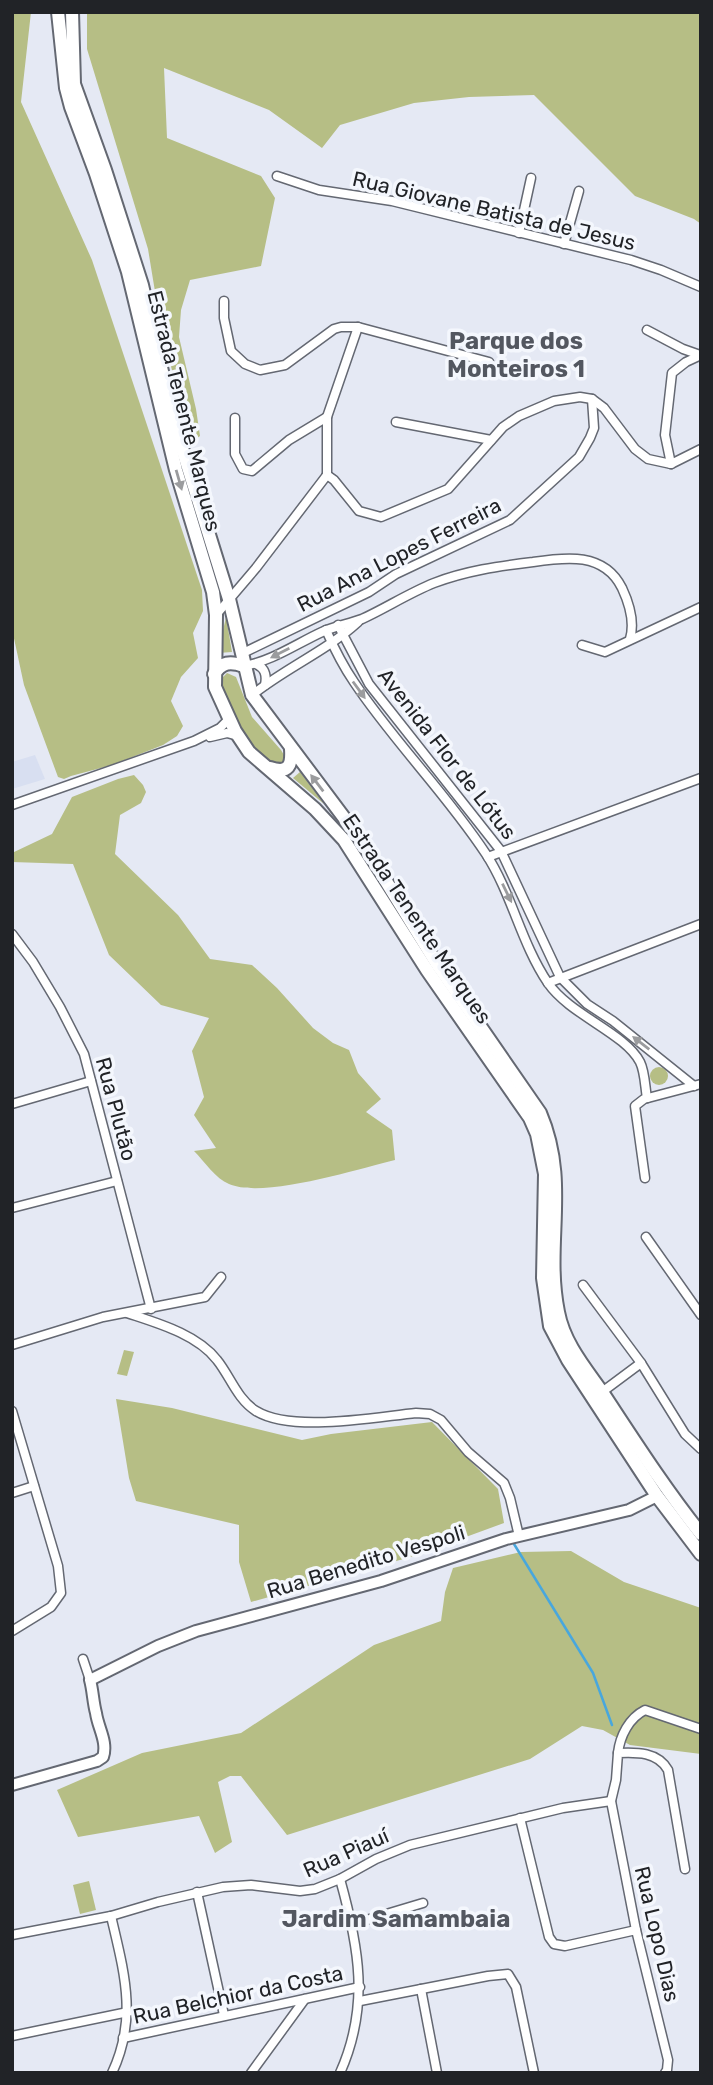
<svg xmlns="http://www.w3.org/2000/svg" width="713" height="2085" font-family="Rubik,sans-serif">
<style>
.built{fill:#d8dff1}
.green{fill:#b6be85}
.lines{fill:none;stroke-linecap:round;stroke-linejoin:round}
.stream{stroke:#48a7dd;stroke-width:2.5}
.street-casing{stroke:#646872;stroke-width:11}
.secondary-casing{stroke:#646872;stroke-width:14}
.primary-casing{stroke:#646872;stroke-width:16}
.street{stroke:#fff;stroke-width:8}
.secondary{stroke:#fff;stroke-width:10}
.primary{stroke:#fff;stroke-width:12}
.oneway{fill:#9b9c9e}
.labels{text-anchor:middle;stroke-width:7;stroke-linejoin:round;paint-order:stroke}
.street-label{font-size:21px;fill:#212327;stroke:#f4f7fd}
.quarter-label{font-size:24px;font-weight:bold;fill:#535760;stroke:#f4f7fd}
</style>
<rect width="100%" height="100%" fill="#e5e9f4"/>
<!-- built -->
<polygon class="built" points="35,755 45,779 12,789 12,762"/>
<!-- green -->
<g class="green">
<polygon points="12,12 31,12 21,102 92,260 202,590 203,611 193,633 198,658 181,677 171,701 183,726 177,736 163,745 112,765 71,776 64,779 58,777 24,685 12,629"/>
<polygon points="87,12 701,12 701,224 694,219 635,196 534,95 469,97 414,103 340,125 322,148 269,110 164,68 167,138 261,176 275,198 261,266 190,280 181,310 179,337 196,409 200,436 191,443 161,328 148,249 87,49"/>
<polygon points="226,617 232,652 218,653"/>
<path d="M227,673l9,4 16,40 29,33 6,10 -8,7c-34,-20 -43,-48 -58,-82l1,-7z"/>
<polygon points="300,772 324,804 293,778"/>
<path d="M134,775l9,10 3,7 -5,11 -21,12 -5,39 63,61 32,44 42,6 25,23 36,40 20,15 16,7 9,23 23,26 -15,13 26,18 3,30c-37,9 -132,39 -166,24 -13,-5 -25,-23 -35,-33l22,-3 -22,-33 10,-18 -12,-46 17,-33 -48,-13 -52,-50 -36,-91 -61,-2v-9l40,-19 20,-37 46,-18z"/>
<circle cx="659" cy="1076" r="9"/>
<polygon points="124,1350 134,1352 127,1376 117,1374"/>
<polygon points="116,1399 172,1408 302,1440 331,1434 432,1422 498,1489 504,1523 414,1556 251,1602 239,1562 239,1525 136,1501 129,1478"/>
<polygon points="571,1551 624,1582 701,1608 701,1754 630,1745 603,1730 582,1726 530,1759 287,1835 241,1776 230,1776 218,1782 232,1842 215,1853 199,1816 78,1837 57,1790 142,1753 241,1733 374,1645 441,1621 445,1592 453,1568 521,1552"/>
<polygon points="89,1881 96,1910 80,1914 73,1885"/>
</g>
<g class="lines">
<!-- stream -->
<polyline class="stream" points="514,1544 593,1673 612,1725"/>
<!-- street casing -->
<g class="street-casing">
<g id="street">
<polyline points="277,176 319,190 392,201 631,260 661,270 701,287"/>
<polyline points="519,233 531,178"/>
<polyline points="564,244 579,191"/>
<polyline points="224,301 224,318 231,351 245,364 260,370 285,365 334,329 341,327 358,327 489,362"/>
<polyline points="647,330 683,349 700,355"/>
<polyline points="235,418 235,454 243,469 252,471 289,440 327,417"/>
<polyline points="396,422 491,440"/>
<polyline points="671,464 665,435 672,373 686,362 701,355"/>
<polyline points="327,475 334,480 359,511 381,517 448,489 503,427 519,416 554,401 580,397 592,399 604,408 635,449 648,459 671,464 701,449"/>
<polyline points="327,475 327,417 358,327"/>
<polyline points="216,615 256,568 327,475"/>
<polyline points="338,625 369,684 501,851 560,977 587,1004 613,1021 694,1086"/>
<path d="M326,630c8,18 17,36 28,52 40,60 92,111 132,172 26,40 35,89 62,129 22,32 77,50 92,79 5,10 5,25 7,36"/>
<polyline points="582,645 605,652 701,607"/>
<polyline points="241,654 369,592 396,574 510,520 579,457 590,438 594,428 592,399"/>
<path d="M256,664c9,4 11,11 9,21"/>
<path d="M244,666c28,-5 52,-22 78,-34 13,-6 27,-8 40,-13 24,-11 47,-26 72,-36 31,-12 65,-17 99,-21 33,-5 71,-10 89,26 7,15 13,34 8,51"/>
<path d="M252,695c35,-28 73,-43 106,-73"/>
<polyline points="210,737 227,733 238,736"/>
<polyline points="12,805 194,741 220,728 229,719"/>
<polyline points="488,857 701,778"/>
<polyline points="12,934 33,962 60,1007 84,1054 151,1309"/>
<polyline points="548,983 701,924"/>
<polyline points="12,1104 91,1081"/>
<polyline points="645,1178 635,1106 644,1099 701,1084"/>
<polyline points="12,1208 117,1181"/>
<polyline points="646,1237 701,1315"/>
<polyline points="583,1285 641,1363 685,1434 701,1449"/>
<path d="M127,1313c30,10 70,21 90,47 13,16 20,39 39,51 36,22 119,6 160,2l14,1 11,6 27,32 36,31 6,15 9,38"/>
<polyline points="12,1345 103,1317 205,1297 221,1277"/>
<polyline points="602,1392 641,1363"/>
<polyline points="12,1411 58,1566 61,1593 51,1607 12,1631"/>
<polyline points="12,1493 34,1486"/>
<polyline points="83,1659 90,1680"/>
<path d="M618,1753c2,-17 11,-35 27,-43l56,19"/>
<polyline points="520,1818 549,1937 554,1944 565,1946 636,1930"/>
<path d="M340,1879c19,68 30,127 0,194"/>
<polyline points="197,1892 224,2015"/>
<path d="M111,1916c13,56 27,102 1,157"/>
<polyline points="353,1924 423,1903"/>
<polyline points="12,1935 111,1916 158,1902 223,1887 251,1885 300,1891 315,1889 340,1879 376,1859 410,1845 563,1808 611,1801"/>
<polyline points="421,1989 437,2073"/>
<polyline points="360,2001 488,1976 508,1974 516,1987 534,2073"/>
<polyline points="12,2036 128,2012"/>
<polyline points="123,2038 360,1987"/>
<polyline points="251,2073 305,1999"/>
<path d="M665,2073l2,-3 1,-10 -32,-130 -25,-129 5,-21 2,-27c19,-1 40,-1 50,17l17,99"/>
</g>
</g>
<!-- secondary casing -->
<g class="secondary-casing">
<path id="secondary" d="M12,1785l85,-24 6,-4c5,-15 -5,-29 -7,-44 -3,-11 -3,-22 -6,-33l68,-34 38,-15 185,-50 125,-42 123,-29 28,-14"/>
</g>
<!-- primary casing -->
<g class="primary-casing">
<g id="primary">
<polyline points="58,12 66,88 71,107 96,174 128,272 176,470 213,592 216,615 215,687 235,731 249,752 315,809 344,840 427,970 530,1118 537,1134 545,1174 543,1278 550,1326 568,1360 657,1496 701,1554"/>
<path d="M72,12l2,72 31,86 37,115 31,134 56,180 23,96 108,144 77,125 103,149c30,70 4,130 18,199 6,32 28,57 46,83 31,47 61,94 97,139"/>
<path d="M214,674c8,-12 16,-13 30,-8"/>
<path d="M270,768c19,6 22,-3 21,-19"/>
</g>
</g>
<!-- street -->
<use href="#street" class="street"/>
<!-- secondary -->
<use href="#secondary" class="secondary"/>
<!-- primary -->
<use href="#primary" class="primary"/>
</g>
<!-- one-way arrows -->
<defs><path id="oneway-solid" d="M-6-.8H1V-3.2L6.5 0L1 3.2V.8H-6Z" transform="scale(1.75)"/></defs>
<g class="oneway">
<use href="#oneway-solid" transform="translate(179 480) rotate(74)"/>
<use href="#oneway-solid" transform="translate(280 653) rotate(153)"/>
<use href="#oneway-solid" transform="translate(359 690) rotate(54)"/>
<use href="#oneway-solid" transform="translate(317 783) rotate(-127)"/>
<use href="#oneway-solid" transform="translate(507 893) rotate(64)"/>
<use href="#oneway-solid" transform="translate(641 1043) rotate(-142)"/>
</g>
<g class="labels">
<!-- street labels -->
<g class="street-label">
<text transform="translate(494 211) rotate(13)" y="7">Rua Giovane Batista de Jesus</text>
<text transform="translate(184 411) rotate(76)" y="7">Estrada Tenente Marques</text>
<text transform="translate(399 555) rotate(-27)" y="7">Rua Ana Lopes Ferreira</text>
<text transform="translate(447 754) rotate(52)" y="7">Avenida Flor de Lótus</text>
<text transform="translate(417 919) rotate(56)" y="7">Estrada Tenente Marques</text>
<text transform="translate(116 1109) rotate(75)" y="7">Rua Plutão</text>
<text transform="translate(366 1562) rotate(-17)" y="7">Rua Benedito Vespoli</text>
<text transform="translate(346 1853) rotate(-24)" y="7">Rua Piauí</text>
<text transform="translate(657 1934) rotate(77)" y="7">Rua Lopo Dias</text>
<text transform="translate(238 1995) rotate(-12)" y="7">Rua Belchior da Costa</text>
</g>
<!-- quarter labels -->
<g class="quarter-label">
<text x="516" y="349">Parque dos<tspan x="516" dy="28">Monteiros 1</tspan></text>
<text x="396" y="1927">Jardim Samambaia</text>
</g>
</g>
<!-- border -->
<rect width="713" height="2085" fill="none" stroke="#212327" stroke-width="28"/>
</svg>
